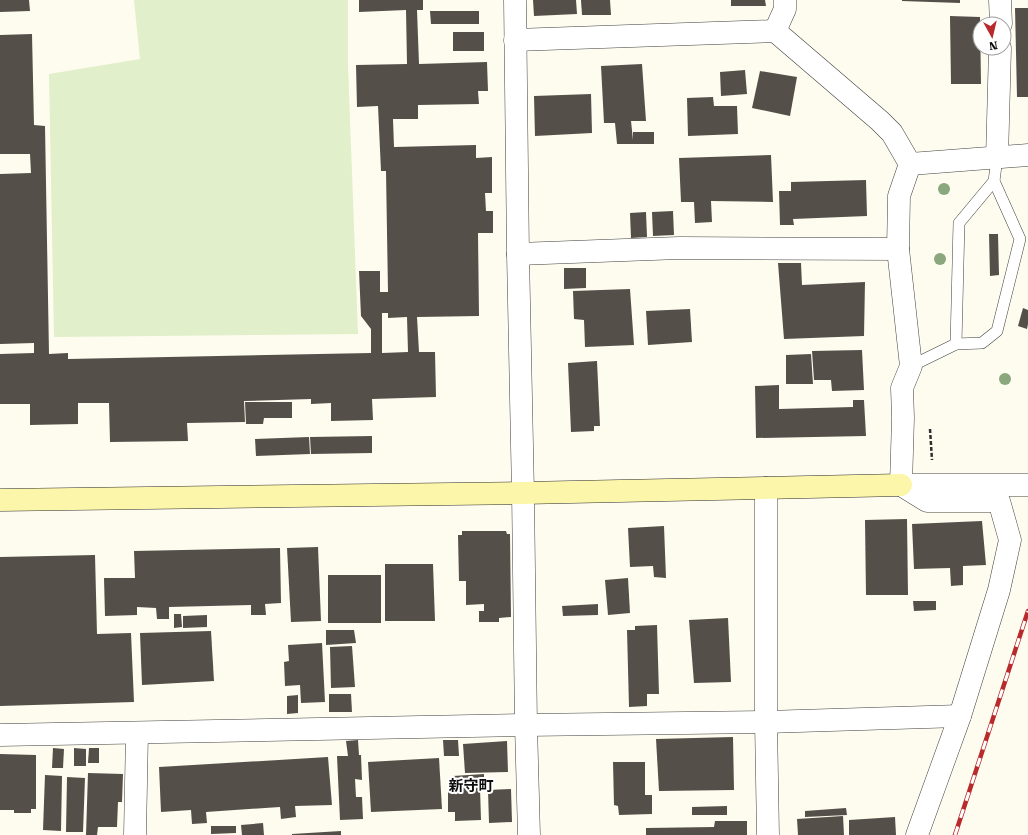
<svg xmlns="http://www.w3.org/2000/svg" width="1028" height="835" font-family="'Roboto Serif','Noto Sans JP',serif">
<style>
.pitch{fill:#e1efca}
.building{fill:#554f4a;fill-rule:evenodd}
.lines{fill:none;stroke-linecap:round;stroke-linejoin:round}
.lane-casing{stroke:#404040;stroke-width:12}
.street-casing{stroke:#404040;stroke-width:23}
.secondary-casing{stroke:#2f2f2f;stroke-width:23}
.path{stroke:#2f2f2f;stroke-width:2.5;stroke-dasharray:4 2;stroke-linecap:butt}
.lane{stroke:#fff;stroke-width:11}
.street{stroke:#fff;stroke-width:22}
.secondary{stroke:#fcf6ab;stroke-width:22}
.rail-casing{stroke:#b82a2c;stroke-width:4.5}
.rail{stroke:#fff;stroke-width:3;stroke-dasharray:9;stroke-linecap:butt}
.tree{fill:#8aa77d}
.labels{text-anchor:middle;stroke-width:4;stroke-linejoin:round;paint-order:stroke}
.quarter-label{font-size:15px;font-weight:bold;fill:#0d0d0d;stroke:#fff}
</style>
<rect width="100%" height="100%" fill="#fefcee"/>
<!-- pitch -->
<polygon class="pitch" points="134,0 348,0 348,66 358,334 54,337 49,74 140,59"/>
<!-- building -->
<g class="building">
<polygon points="0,0 29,0 30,11 0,12"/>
<path d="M359,0h64v10h-6l2,54 68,-2 1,29h-10l1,13 -61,1v14h-25l1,28 82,-2v13l16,-1v36h-7l1,18h7v22h-15l1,83 -62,1 2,35h16l1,45 -64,2 1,21 -42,1v-18l-20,1v-5l-67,2 1,21 -58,1 1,18 -78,1 -1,-39h-31v21l-48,1v-21h-30v-50l34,-1v-10l-34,1v-170l31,-1 -1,-19h-30v-119l32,-1 2,91 11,1 4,228 19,-1v6l303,-6v-24l-10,-13 -2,-45h21v21h8l-2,-121h-5l-3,-65 -21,1 -1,-42 51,-1 -1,-54 -47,2zM382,313h6v5l19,-1 1,35 -26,1z"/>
<polygon points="533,0 576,0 577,14 534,16"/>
<polygon points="581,0 610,0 611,15 582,15"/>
<polygon points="731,0 765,0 766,6 731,6"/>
<polygon points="902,0 960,0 960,3 902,1"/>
<polygon points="1015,8 1028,8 1028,97 1017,97"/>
<polygon points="430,11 479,11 479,24 431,24"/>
<polygon points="950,16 980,17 981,84 951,84"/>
<rect x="453" y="32" width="31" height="19"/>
<polygon points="642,64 646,121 631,121 633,140 633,132 654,132 654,144 617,144 615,123 604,123 601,66"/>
<polygon points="745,70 747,94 721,96 720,72"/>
<polygon points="760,71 797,77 790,116 752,108"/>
<polygon points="591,94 592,133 535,136 534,96"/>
<polygon points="713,97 714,106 737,106 738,134 688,136 687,98"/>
<polygon points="771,155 773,202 711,201 712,222 695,223 694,202 681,202 679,158"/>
<polygon points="866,180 867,216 793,219 794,225 780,225 779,191 791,191 791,182"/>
<polygon points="673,211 674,235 653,236 652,212"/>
<polygon points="646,212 647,237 631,238 630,213"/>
<polygon points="989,234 998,234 999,275 990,276"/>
<polygon points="778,263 801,263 802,285 865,282 864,336 784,339"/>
<polygon points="564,268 586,268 586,288 564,289"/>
<polygon points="630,289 634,345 585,347 584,320 574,319 573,291"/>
<polygon points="1023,308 1028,310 1028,324 1027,329 1018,326"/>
<polygon points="690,309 692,342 648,345 646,311"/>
<polygon points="862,350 864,390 832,391 831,380 814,380 812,351"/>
<polygon points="811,354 813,384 786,384 786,355"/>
<polygon points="597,361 600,426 594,426 594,431 571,432 568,363"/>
<polygon points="779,385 779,409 853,407 853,400 864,400 866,436 756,438 755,386"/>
<polygon points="245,402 292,402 292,418 264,418 263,424 246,424"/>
<polygon points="372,436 372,453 311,454 310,437"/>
<polygon points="309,437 310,454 256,456 255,439"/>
<polygon points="907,519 908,595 866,595 865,520"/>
<polygon points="982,521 986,565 963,566 963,585 951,586 950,568 914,569 912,524"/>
<polygon points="664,526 666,578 654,577 653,566 630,567 628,528"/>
<polygon points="462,531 506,531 507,534 510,534 511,617 499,618 499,622 479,622 479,611 484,611 484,604 466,605 466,581 459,581 458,535 462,535"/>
<polygon points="318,547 321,621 291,622 287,548"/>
<polygon points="280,548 281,603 265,604 266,615 251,615 251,605 169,607 169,619 157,619 156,608 137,607 137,615 105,616 104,578 135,578 134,551"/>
<polygon points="95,555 97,634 131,633 134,702 0,706 0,557"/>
<polygon points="385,564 433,564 435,621 385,621"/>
<rect x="328" y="575" width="53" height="48"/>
<polygon points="628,578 630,613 608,615 605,580"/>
<polygon points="913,601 936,601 936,610 914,611"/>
<polygon points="598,604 598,615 563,616 562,606"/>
<polygon points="174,614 181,614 182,627 174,628"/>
<polygon points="207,615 207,627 183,628 183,616"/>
<polygon points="728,618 731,682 694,683 689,620"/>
<polygon points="657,625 659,694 647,694 647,706 629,707 627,630 635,630 635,626"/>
<polygon points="326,630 354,630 356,643 326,645"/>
<polygon points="211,631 214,681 142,685 140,633"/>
<polygon points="322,643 325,702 301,703 300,685 285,686 284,662 289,661 288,645"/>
<polygon points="352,646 355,687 331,688 330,647"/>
<polygon points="329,694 351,694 352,712 329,712"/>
<polygon points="298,695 298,713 287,714 287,696"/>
<polygon points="733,737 734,790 659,791 656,739"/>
<polygon points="358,740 359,755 361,755 362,780 355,779 356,797 362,797 363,819 340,820 337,756 348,756 346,741"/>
<polygon points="443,740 458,740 459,756 444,756"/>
<polygon points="507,741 508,772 465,773 463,744"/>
<polygon points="53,748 64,749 63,768 52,768"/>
<polygon points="74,748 86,749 86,766 74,766"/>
<polygon points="89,748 99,748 99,763 88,763"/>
<polygon points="0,754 36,755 36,809 31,809 31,813 14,813 14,810 0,810"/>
<polygon points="328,757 332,805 295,806 296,817 281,819 280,807 206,812 207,823 192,824 191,810 161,812 159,767"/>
<polygon points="439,758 442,809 371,812 368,762"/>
<polygon points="613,762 645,762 645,795 652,795 652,814 619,815 618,806 614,805"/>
<polygon points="88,773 123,774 122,802 118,802 117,827 98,827 97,835 86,835"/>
<polygon points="484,774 484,787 480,788 481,820 455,821 455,812 448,812 448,791 453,791 453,776"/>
<polygon points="45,775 62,776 61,831 43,830"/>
<polygon points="67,777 85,778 83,832 66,832"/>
<polygon points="511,789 512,822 489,823 488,790"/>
<polygon points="727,806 727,815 692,815 692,807"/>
<polygon points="846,808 847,815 805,817 805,811"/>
<polygon points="843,816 844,835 798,835 797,819"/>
<polygon points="895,817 896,835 849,835 849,820"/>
<polygon points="715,821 747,821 747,835 646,835 646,828 714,827"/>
<polygon points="263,823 264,835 242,835 241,825"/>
<polygon points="211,826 236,826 236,833 211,834"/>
<polygon points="341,831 341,835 292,835 292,834"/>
</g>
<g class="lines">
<!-- lane casing -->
<g class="lane-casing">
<g id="lane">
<polyline points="956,344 959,223 994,181"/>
<polyline points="911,366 956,344 982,343 997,331 1020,239 994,181 997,158"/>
</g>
</g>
<!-- street casing -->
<g class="street-casing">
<g id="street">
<polyline points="515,0 518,254 523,493 526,725 529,835"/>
<polyline points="1000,0 1001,24"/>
<polyline points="775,31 785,9 785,0"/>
<polyline points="515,40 775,31 880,121 892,133 910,164 899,196 898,249 911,366 902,388 903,418 901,485"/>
<polyline points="997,158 1000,48"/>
<polyline points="910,164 1028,155"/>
<polyline points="518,254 679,248 898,249"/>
<polyline points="901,485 927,501 999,501 1010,540 999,590 960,716 917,835"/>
<polyline points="901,485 1028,485"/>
<polyline points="766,488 766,722 768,835"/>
<polyline points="0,735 526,725 766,722 960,716"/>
<polyline points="135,835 137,733"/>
</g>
</g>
<!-- secondary casing -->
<g class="secondary-casing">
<polyline id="secondary" points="0,500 523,493 901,485"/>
</g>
<!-- path -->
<polyline class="path" points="930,429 932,460"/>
<!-- lane -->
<use href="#lane" class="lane"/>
<!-- street -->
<use href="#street" class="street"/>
<!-- secondary -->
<use href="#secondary" class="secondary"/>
<!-- rail casing -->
<g class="rail-casing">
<polyline id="rail" points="955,835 1028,611"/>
</g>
<!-- rail -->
<use href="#rail" class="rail"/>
</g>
<!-- trees -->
<g class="tree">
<circle cx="944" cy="189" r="6"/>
<circle cx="940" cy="259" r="6"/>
<circle cx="1005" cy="379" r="6"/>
</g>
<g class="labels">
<!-- quarter labels -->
<g class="quarter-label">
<text x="471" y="791">新守町</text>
</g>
</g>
<!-- north arrow -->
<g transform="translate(992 36) rotate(172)"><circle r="19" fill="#ffffff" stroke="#9e9e9e"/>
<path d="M0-3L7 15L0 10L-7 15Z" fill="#b82a2c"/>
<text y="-6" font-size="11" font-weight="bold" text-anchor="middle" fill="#0d0d0d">N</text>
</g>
</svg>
